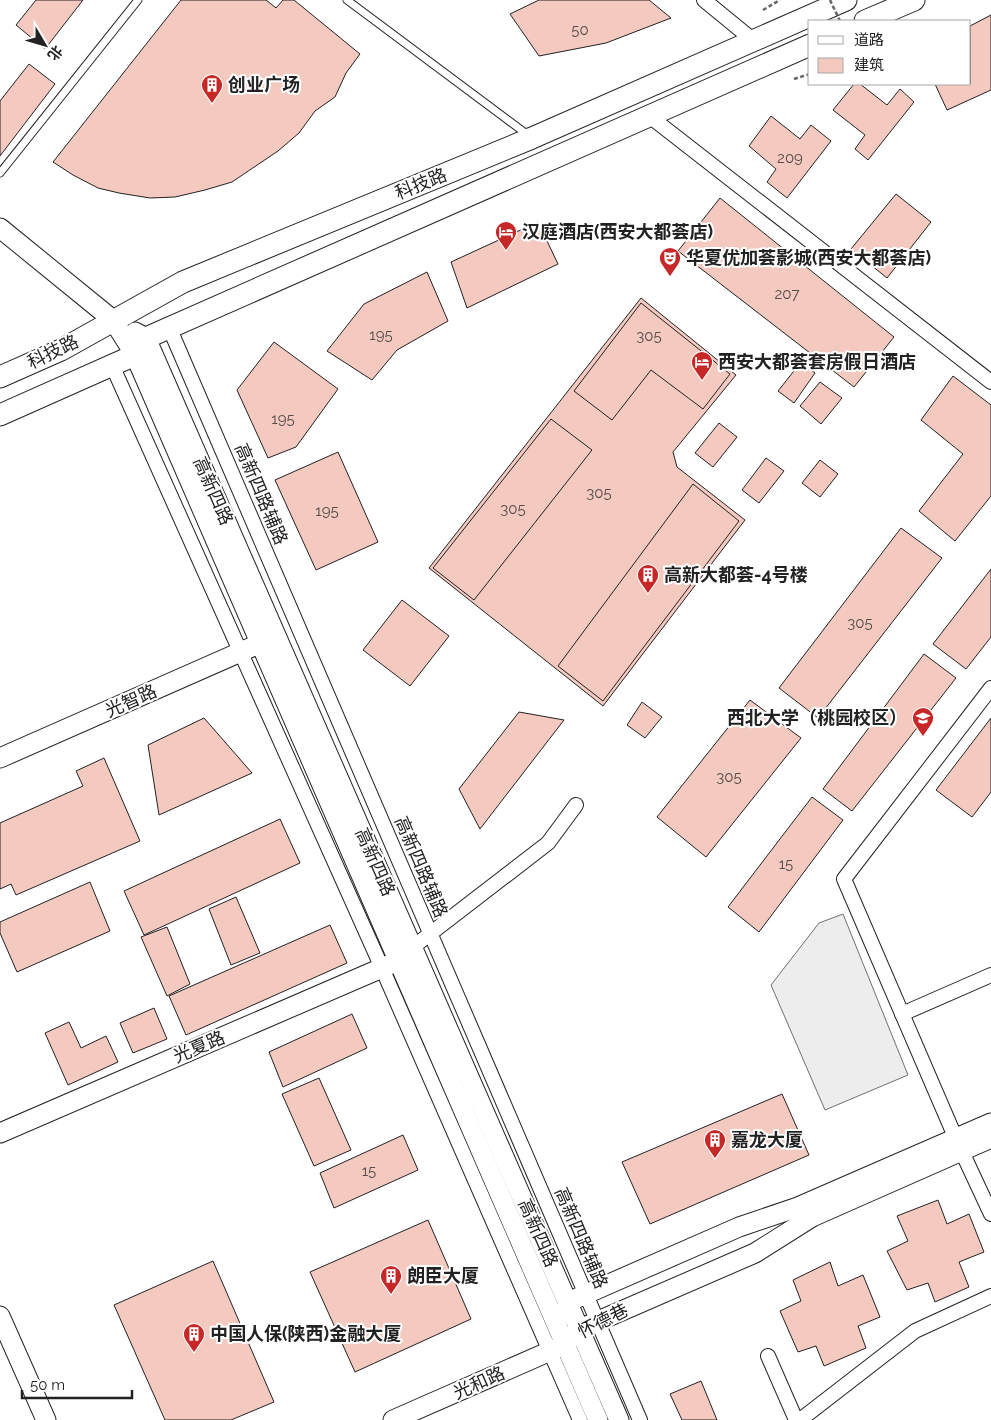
<svg xmlns="http://www.w3.org/2000/svg" width="991" height="1420" font-family="Raleway,'Noto Sans SC',sans-serif">
<style>
.parking{fill:#ededed;stroke:#6f6f6f}
.building{fill:#f3c9c0;stroke:#222}
.lines{fill:none;stroke-linecap:round;stroke-linejoin:round}
.lane-casing{stroke:#222;stroke-width:9}
.street-casing{stroke:#222;stroke-width:16}
.secondary-casing{stroke:#222;stroke-width:21}
.primary-casing{stroke:#222;stroke-width:23}
.path{stroke:#646464;stroke-width:2.5;stroke-dasharray:4 2.5;stroke-linecap:butt}
.lane{stroke:#fff;stroke-width:7}
.street{stroke:#fff;stroke-width:14}
.secondary{stroke:#fff;stroke-width:19}
.primary{stroke:#fff;stroke-width:21}
.path-bridge{stroke:#646464;stroke-width:2.5;stroke-dasharray:4 2.5;stroke-linecap:butt}
.labels{text-anchor:middle;stroke-width:4;stroke-linejoin:round;paint-order:stroke}
.number-label{font-size:15px;fill:#564c4a}
.poi-label{font-size:18px;font-weight:bold;fill:#222;stroke:#fff;text-anchor:start}
.street-label{font-size:18px;fill:#222;stroke:#fff}
</style>
<rect width="100%" height="100%" fill="#fff"/>
<!-- parking -->
<polygon class="parking" points="843,914 908,1075 825,1110 771,985 819,923"/>
<!-- building -->
<g class="building">
<polygon points="36,0 83,0 45,49 16,25"/>
<polygon points="181,0 266,0 276,8 283,0 294,0 360,54 346,73 335,97 315,111 299,133 278,151 232,182 205,190 175,197 150,198 119,193 98,188 73,175 53,162"/>
<polygon points="539,0 649,0 671,18 606,43 539,56 510,14"/>
<polygon points="991,15 991,90 947,110 935,84 970,84 970,26"/>
<polygon points="29,64 55,84 0,156 0,101"/>
<polygon points="854,84 860,84 887,105 900,89 914,102 868,160 855,149 865,135 833,110"/>
<polygon points="771,116 800,139 811,125 831,141 787,198 767,182 776,169 749,146"/>
<polygon points="896,194 931,222 887,278 851,249"/>
<polygon points="720,198 894,337 854,387 678,251"/>
<polygon points="538,222 558,264 467,308 451,262"/>
<polygon points="427,272 448,321 397,350 372,380 327,351 364,304"/>
<polygon points="641,298 736,375 673,452 677,467 745,520 603,706 429,568"/>
<polygon points="641,303 730,374 703,409 651,370 612,420 574,391"/>
<polygon points="274,342 338,389 296,447 268,458 237,390"/>
<polygon points="801,362 815,373 794,403 778,391"/>
<polygon points="953,376 991,405 991,496 955,541 919,511 963,454 921,420"/>
<polygon points="820,382 842,398 821,424 800,406"/>
<polygon points="551,419 592,450 474,600 433,568"/>
<polygon points="719,423 737,437 713,467 695,453"/>
<polygon points="338,452 378,542 316,570 275,480"/>
<polygon points="766,458 784,471 759,503 742,490"/>
<polygon points="820,460 838,474 820,497 802,483"/>
<polygon points="693,484 739,521 603,701 558,666"/>
<polygon points="901,528 942,558 818,718 779,688"/>
<polygon points="991,569 991,637 966,669 933,644"/>
<polygon points="402,600 449,636 410,686 363,650"/>
<polygon points="924,654 956,678 852,811 823,789"/>
<polygon points="750,700 801,738 706,857 657,817"/>
<polygon points="642,702 662,717 645,738 627,725"/>
<polygon points="519,712 564,720 480,829 459,789"/>
<polygon points="204,718 252,773 159,815 148,745"/>
<polygon points="991,718 991,792 972,817 936,790"/>
<polygon points="104,758 140,841 16,895 11,884 0,889 0,823 83,786 76,771"/>
<polygon points="812,797 843,820 759,932 728,907"/>
<polygon points="280,819 300,863 144,935 124,891"/>
<polygon points="90,882 110,931 17,972 0,933 0,922"/>
<polygon points="236,897 260,953 231,965 209,909"/>
<polygon points="330,925 347,963 186,1035 169,996"/>
<polygon points="167,927 190,984 167,996 141,937"/>
<polygon points="154,1008 167,1039 133,1053 120,1023"/>
<polygon points="352,1014 367,1048 283,1087 269,1052"/>
<polygon points="69,1022 81,1048 106,1036 118,1062 68,1085 45,1033"/>
<polygon points="319,1078 351,1150 314,1166 282,1094"/>
<polygon points="782,1094 809,1155 650,1224 622,1162"/>
<polygon points="403,1135 418,1170 334,1208 320,1173"/>
<polygon points="938,1200 947,1224 969,1214 984,1252 959,1262 969,1287 935,1302 928,1283 907,1290 887,1251 908,1241 897,1216"/>
<polygon points="428,1220 471,1319 355,1372 310,1272"/>
<polygon points="213,1261 274,1402 231,1420 165,1420 114,1305"/>
<polygon points="830,1262 838,1286 863,1275 880,1317 858,1326 866,1348 824,1366 816,1346 798,1352 780,1311 801,1301 793,1280"/>
<polygon points="701,1381 717,1420 682,1420 670,1394"/>
</g>
<g class="lines">
<!-- lane casing -->
<g class="lane-casing">
<g id="lane">
<polyline points="347,0 528,135"/>
<polyline points="0,173 138,0"/>
</g>
</g>
<!-- street casing -->
<g class="street-casing">
<g id="street">
<polyline points="704,0 754,41"/>
<polyline points="648,115 991,382"/>
<polyline points="169,327 640,1420"/>
<polyline points="112,365 382,968 580,1420"/>
<polyline points="991,688 844,879 956,1139 991,1214"/>
<polyline points="413,947 548,843 576,805"/>
<polyline points="902,1014 991,975"/>
<polyline points="768,1356 796,1420"/>
<polyline points="800,1420 915,1331 991,1296"/>
</g>
</g>
<!-- secondary casing -->
<g class="secondary-casing">
<g id="secondary">
<polyline points="0,228 113,320 135,355 598,1420"/>
<polyline points="135,332 146,338 619,1420"/>
<polyline points="0,758 261,643"/>
<polyline points="0,1133 398,961"/>
<polyline points="567,1314 568,1302 739,1227 798,1207 991,1123"/>
<polyline points="0,1316 46,1420"/>
<polyline points="393,1420 564,1345 580,1329 755,1253 812,1217 991,1138"/>
</g>
</g>
<!-- primary casing -->
<g class="primary-casing">
<g id="primary">
<polyline points="865,21 914,0"/>
<polyline points="0,377 61,350 183,282 532,138 846,0"/>
<polyline points="0,415 135,355 146,338 810,45"/>
</g>
</g>
<!-- path -->
<g class="path">
<polyline points="763,10 780,0"/>
<polyline points="794,79 810,74"/>
</g>
<!-- lane -->
<use href="#lane" class="lane"/>
<!-- street -->
<use href="#street" class="street"/>
<!-- secondary -->
<use href="#secondary" class="secondary"/>
<!-- primary -->
<use href="#primary" class="primary"/>
<!-- path-bridge -->
<polyline class="path-bridge" points="830,0 840,21"/>
</g>
<!-- icons -->
<defs>
<g id="building-pin" transform="scale(1.125)"><path d="M0 17L-7.5 6A9.5 9.5 0 1 1 7.5 6Z" fill="#c62828" stroke="#fff"/><path d="M-4-6H4V6H1V3H-1V6H-4ZM-2.5-4.3h1.7v1.8h-1.7ZM.8-4.3h1.7v1.8H.8ZM-2.5-1h1.7V.8h-1.7ZM.8-1h1.7V.8H.8Z" fill="#fff"/></g>
<g id="hotel-pin" transform="scale(1.125)"><path d="M0 17L-7.5 6A9.5 9.5 0 1 1 7.5 6Z" fill="#c62828" stroke="#fff"/><path d="M-6-4.5h1.5V1H6V5H4.5V3h-9V5H-6ZM-4 0a1.8 1.8 0 1 1 3.6 0ZM.5 0V-2.5h3Q6-2.5 6 0Z" fill="#fff"/></g>
<g id="theatre-pin" transform="scale(1.125)"><path d="M0 17L-7.5 6A9.5 9.5 0 1 1 7.5 6Z" fill="#c62828" stroke="#fff"/><path d="M-5-5.5Q0-4 5-5.5V0Q5 5 0 6Q-5 5-5 0ZM-3.3-2.5H-1v1.5H-3.3ZM1-2.5H3.3v1.5H1ZM-2.8 1Q0 5.5 2.8 1Z" fill="#fff"/></g>
<g id="university-pin" transform="scale(1.125)"><path d="M0 17L-7.5 6A9.5 9.5 0 1 1 7.5 6Z" fill="#c62828" stroke="#fff"/><path d="M0-5L7-2L0 1L-7-2ZM-4 1L0 2.5L4 1V4Q0 6-4 4Z" fill="#fff"/></g>
</defs>
<g fill-rule="evenodd">
<use href="#building-pin" x="212" y="85"/>
<use href="#hotel-pin" x="506" y="232"/>
<use href="#theatre-pin" x="670" y="258"/>
<use href="#hotel-pin" x="702" y="362"/>
<use href="#building-pin" x="648" y="575"/>
<use href="#university-pin" x="923" y="718"/>
<use href="#building-pin" x="715" y="1140"/>
<use href="#building-pin" x="391" y="1276"/>
<use href="#building-pin" x="194" y="1334"/>
</g>
<g class="labels">
<!-- number labels -->
<g class="number-label">
<text x="580" y="35">50</text>
<text x="790" y="163">209</text>
<text x="787" y="299">207</text>
<text x="381" y="340">195</text>
<text x="649" y="341">305</text>
<text x="283" y="424">195</text>
<text x="599" y="498">305</text>
<text x="513" y="514">305</text>
<text x="327" y="516">195</text>
<text x="860" y="628">305</text>
<text x="729" y="782">305</text>
<text x="786" y="869">15</text>
<text x="369" y="1176">15</text>
</g>
<!-- poi labels -->
<g class="poi-label">
<text x="228" y="91">创业广场</text>
<text x="522" y="238">汉庭酒店(西安大都荟店)</text>
<text x="686" y="264">华夏优加荟影城(西安大都荟店)</text>
<text x="718" y="368">西安大都荟套房假日酒店</text>
<text x="664" y="581">高新大都荟-4号楼</text>
<text x="907" y="724" text-anchor="end">西北大学（桃园校区）</text>
<text x="731" y="1146">嘉龙大厦</text>
<text x="407" y="1282">朗臣大厦</text>
<text x="210" y="1340">中国人保(陕西)金融大厦</text>
</g>
<!-- street labels -->
<g class="street-label">
<text transform="translate(421 184) rotate(-22)" y="6">科技路</text>
<text transform="translate(53 352) rotate(-26)" y="6">科技路</text>
<text transform="translate(213 491) rotate(66)" y="6">高新四路</text>
<text transform="translate(261 494) rotate(67)" y="6">高新四路辅路</text>
<text transform="translate(131 701) rotate(-24)" y="6">光智路</text>
<text transform="translate(375 862) rotate(66)" y="6">高新四路</text>
<text transform="translate(421 867) rotate(67)" y="6">高新四路辅路</text>
<text transform="translate(199 1047) rotate(-23)" y="6">光夏路</text>
<text transform="translate(538 1233) rotate(66)" y="6">高新四路</text>
<text transform="translate(581 1238) rotate(67)" y="6">高新四路辅路</text>
<text transform="translate(603 1321) rotate(-27)" y="6">怀德巷</text>
<text transform="translate(479 1383) rotate(-24)" y="6">光和路</text>
</g>
</g>
<!-- legend -->
<rect x="808" y="20" width="162" height="65" fill="#ffffff" stroke="#a7a7a7"/>
<rect x="818" y="36" width="25" height="8" fill="#ffffff" stroke="#a7a7a7"/>
<text x="854" y="45" font-size="15" fill="#222222">道路</text>
<rect x="818" y="58" width="25" height="15" fill="#f3c9c0" stroke="#a7a7a7"/>
<text x="854" y="70" font-size="15" fill="#222222">建筑</text>
<!-- north arrow -->
<g transform="translate(45 45) rotate(128)" stroke="#ffffff" stroke-width="4" paint-order="stroke">
<path d="M0-4L9 19L0 12L-9 19Z" fill="#222222"/>
<text y="-8" font-size="14" font-weight="bold" text-anchor="middle" fill="#222222">北</text>
</g>
<!-- scale -->
<path d="M22 1390v8h110v-8" fill="none" stroke="#222222" stroke-width="2.5"/>
<text x="30" y="1390" font-size="15" fill="#222222" stroke="#ffffff" stroke-width="4" paint-order="stroke">50 m</text>
</svg>
